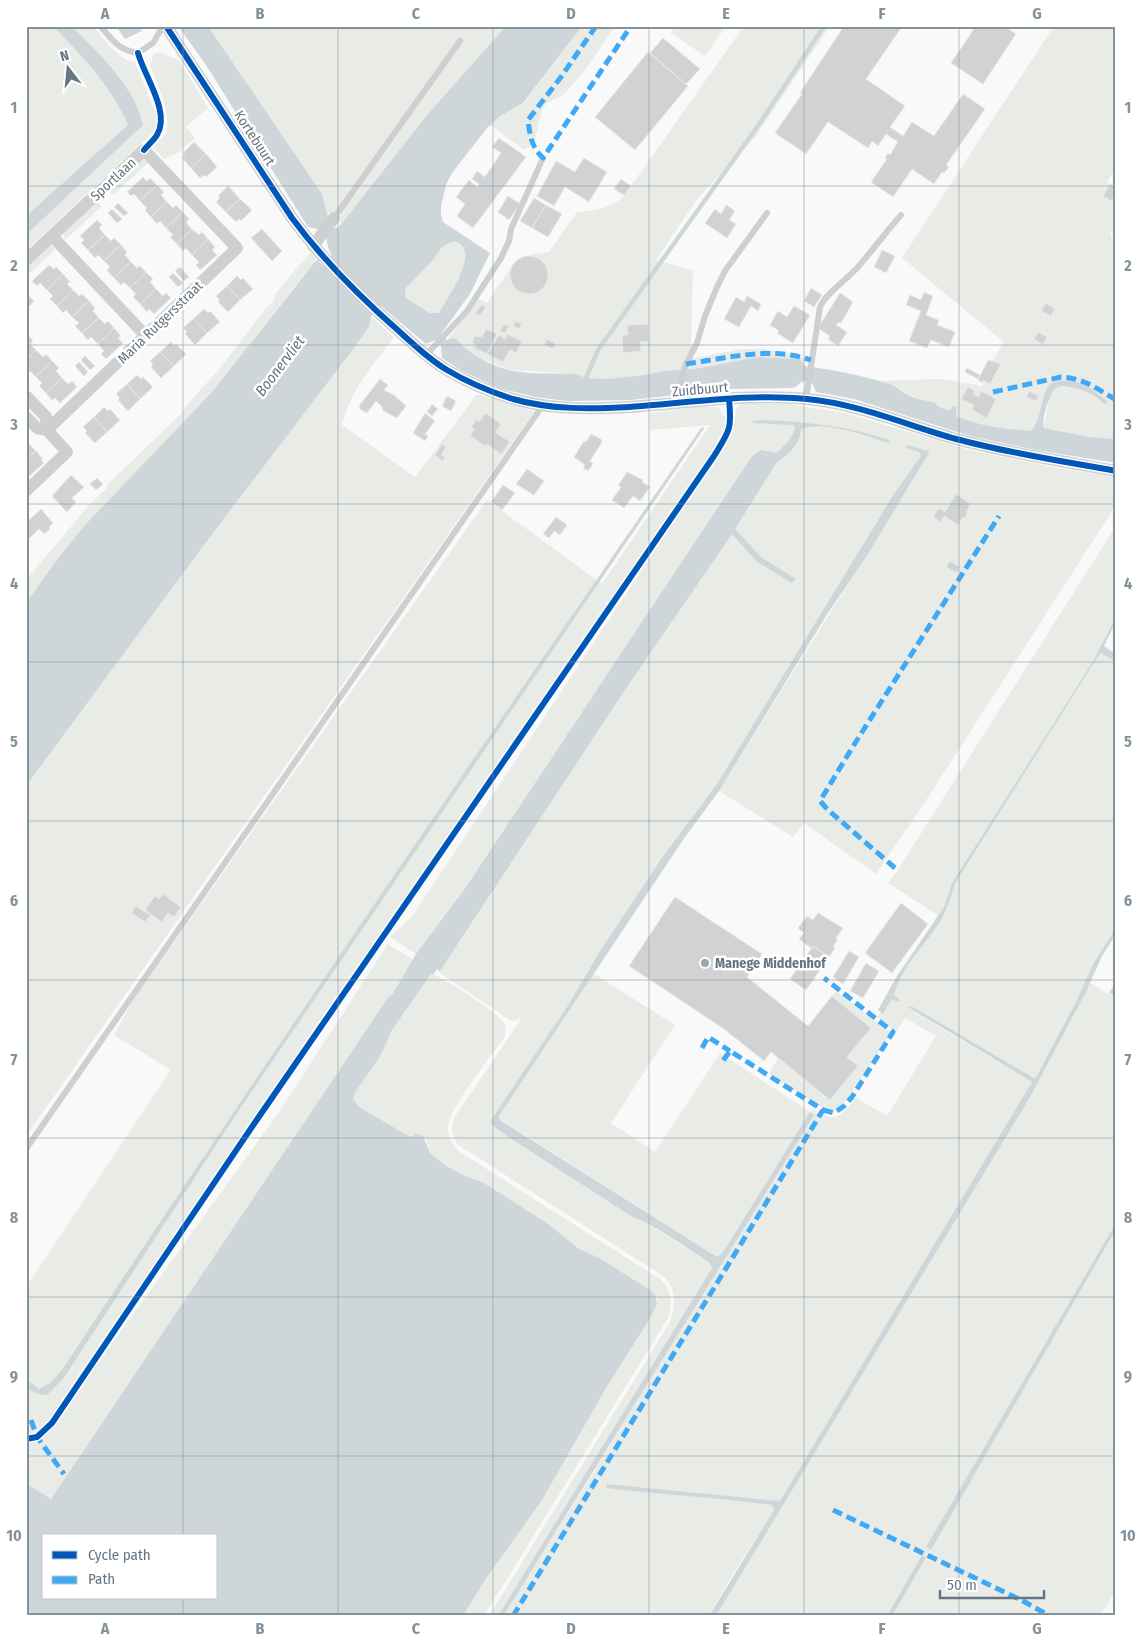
<svg xmlns="http://www.w3.org/2000/svg" width="1142" height="1642" font-family="'Fira Sans Condensed',sans-serif">
<style>
.green{fill:#e8ebe6}
.water{fill:#ced6d9;fill-rule:evenodd}
.lines{fill:none;stroke-linecap:round;stroke-linejoin:round}
.stream{stroke:#ced6d9;stroke-width:4.5}
.building{fill:#d0d2d3;stroke:#e8e8e8}
.lane{stroke:#cecfd0;stroke-width:6}
.street{stroke:#cecfd0;stroke-width:12}
.quiet{stroke:#3fa9f5;stroke-width:5;stroke-dasharray:10 5;stroke-linecap:butt}
.cycleway-casing{stroke:#fff;stroke-width:9}
.cycleway{stroke:#0057b8;stroke-width:6}
.grid{fill:none;stroke:#84929c;stroke-width:1;stroke-opacity:0.55}
.poi-dot{fill:#99a4ac;stroke:#fff;stroke-width:2}
.labels{text-anchor:middle;stroke-width:5;stroke-linejoin:round;paint-order:stroke}
.street-label{font-size:14px;fill:#657683;stroke:#fff}
.poi-label{font-size:14px;font-weight:bold;fill:#657683;stroke:#fff;text-anchor:start}
.water-label{font-size:15px;font-style:italic;fill:#60757c;stroke:#fff}
.neatline{fill:none;stroke:#84929c;stroke-width:2}
.grid-label{font-size:16px;text-anchor:middle;font-weight:bold;fill:#84929c}
</style>
<rect width="100%" height="100%" fill="#f9f9f9"/>
<!-- green -->
<g class="green">
<path d="M26,26h34l-3,3c27,30 55,59 71,96l-102,91z"/>
<path d="M72,26h21c9,11 28,37 42,36l23,57v9l-132,122v-15l110,-103 3,-22 -12,-23 -8,-11z"/>
<polygon points="208,26 506,26 427,115 339,227 341,214 326,213 322,194"/>
<path d="M582,26h33c-15,22 -30,47 -49,66 -5,6 -14,7 -20,12 -10,11 -6,46 -23,45l-33,-24 9,-8 25,-14z"/>
<polygon points="676,26 726,26 705,56 671,33"/>
<path d="M744,26h86l-75,111 -57,61 -42,62 37,10 -2,72 3,16 48,-9h23l40,9v8l-5,-7 -43,-2 -63,12 -31,2 -19,4 -37,4 -21,-1 -10,-4 -67,-4 -32,-13 -22,-18 -2,-1 -6,2 30,-42 10,5c12,-17 23,-40 43,-48 6,-2 13,-2 19,-3l28,-40c18,-1 33,-3 47,-16z"/>
<path d="M1054,26h62v142l-9,14 9,6v37l-6,9 6,15v190l-27,-2 -45,-9 4,-25 6,-14 4,-2h13l14,4 21,13 -30,-22 -20,-1 -13,19 -8,26 -5,5c-30,-3 -46,-4 -74,-15l1,-9 -3,-1 -5,5 -42,-17 -8,-6 -21,-7 63,-2 41,7 3,-13 19,-31 -102,-84z"/>
<path d="M159,52l20,8 29,48 -22,19 9,11 -16,14 -15,7 -11,-12c5,-5 13,-11 14,-18 4,-17 -11,-47 -17,-64l4,-11z"/>
<polygon points="142,159 149,162 113,195 108,190"/>
<polygon points="96,201 102,206 65,240 63,234"/>
<path d="M454,241c29,8 -7,57 -15,72h-9l-24,-15 -1,-9 26,-28 11,-14z"/>
<polygon points="50,245 55,250 26,277 26,267"/>
<polygon points="312,252 318,260 303,276 212,392 84,526 53,565 26,603 26,581 31,574 90,504 107,488 108,484 182,413 184,408 221,367 265,309 273,302 276,293 301,263"/>
<path d="M371,316l23,22c-21,26 -44,53 -52,87l73,52 62,-83 56,17v2l-507,723v-350l184,-249 159,-210z"/>
<path d="M742,403l45,1 58,9 124,37 88,18 58,9 1,28 -191,297 -49,72 -72,-51 -11,14 -74,-46 202,-324 -20,18 -184,299 -56,75 -61,92 -33,56 -75,118 139,91 11,4 68,43 2,5 -214,348h-9l181,-294c6,-17 7,-34 -7,-46l-206,-132 -5,-12 2,-14 67,-99 -1,-2 -5,4 -5,-1 -73,-49 3,-1 24,-35 159,-242 112,-164 26,-79 -9,6 -286,431 -50,67 -26,-17 23,-22 319,-481 5,-26z"/>
<polygon points="696,407 719,407 727,421 722,438 50,1421 39,1433 26,1436 26,1287 171,1070 114,1035 133,1000 487,500 602,584 710,425 650,430 649,413"/>
<polygon points="1116,526 1116,617 1092,663 952,883 944,907 939,916 888,883 899,868"/>
<path d="M1100,652l16,9v267l-23,36 -16,36 -41,77 -2,1 -124,-68 122,72 -4,8 -248,411 -173,-17 173,20 -39,57 -33,55h-205l81,-128 228,-375h-2l-83,133 -6,8 -4,3 -217,-138 -1,-3 95,-142 81,51 -64,98 44,29 65,-99 90,59 4,-2c23,14 26,6 42,-12l31,18 49,-80 -31,-18 -9,14 -18,-15 3,-5 2,2 9,-15h7l-5,-4c9,-27 28,-47 44,-70 9,-13 13,-28 18,-43z"/>
<polygon points="388,944 413,960 391,996 389,996 51,1499 26,1483 26,1441 39,1438 51,1428 277,1115"/>
<path d="M431,973c13,6 66,38 73,50 3,5 2,10 0,15 -13,18 -56,71 -56,90 0,10 5,18 12,24l200,127c12,11 13,23 8,39l-184,298h-21l22,-36 57,-80 64,-112 45,-71 6,-13 1,-5 -8,-9 -51,-31 -20,-10 -32,-26 -63,-40 -21,-8 -17,-9 -16,-13 -4,-14 -13,-4 -3,3 -51,-31 -6,-8 3,-8 25,-36 11,-25z"/>
<polygon points="1089,982 1116,999 1116,1590 1100,1616 892,1616 926,1559 922,1555 887,1616 716,1616 1029,1099 1085,994"/>
<path d="M836,991l55,42 -46,69c-6,6 -10,10 -19,8l-57,-36 9,-16 52,42 27,-34 -9,-9 23,-29 -39,-32z"/>
</g>
<!-- water -->
<g class="water">
<path d="M60,26h12c28,30 62,58 71,99l-117,110v-19l102,-91c-16,-37 -44,-67 -72,-96z"/>
<polygon points="116,26 138,26 142,31 125,39"/>
<path d="M178,26h30l114,168 9,35 8,-2 88,-112 79,-89h76l-59,77 -24,14 -12,11 -35,45 -6,12 -5,21v8l2,8 47,31 -20,41 -29,40 6,6 6,-2 3,1c13,14 34,27 53,31 19,5 47,3 67,4l10,4 21,1 37,-4 19,-4 31,-2 63,-12 43,2 5,7c28,4 57,9 84,18 7,2 11,6 17,10 9,5 20,7 30,9l1,3 12,5 4,-5 4,1 -1,9c28,11 44,12 74,15 11,-7 10,-35 20,-47 22,-10 41,4 57,17v3c-5,-1 -8,-5 -13,-8 -8,-5 -28,-13 -38,-8 -3,1 -4,6 -6,10 -4,8 -8,21 -6,30l45,9 27,2v24l-80,-13 -66,-14 -116,-37 -38,-7 -4,-9 -9,-2 -9,7 -63,1 -100,11 -64,1 -32,-4 -36,-9 -37,-17 -20,-13 -1,-12 -6,-6 -9,4 -45,-38 -10,10 -2,11 -16,22 -143,188 -184,249v-183l27,-38 31,-39 128,-134 102,-129 4,-3 5,6 9,-10c-11,-19 4,-24 -24,-29l-104,-165zM454,241c29,8 -7,57 -15,72h-9l-24,-15 -1,-9 27,-28 10,-14z"/>
<path d="M763,420c45,2 84,6 126,20l1,2 -2,1c-22,-8 -65,-23 -87,-14 -1,15 -12,26 -24,33l-42,67 26,28 35,22 -4,4 -36,-22 -24,-27 -109,159 -183,278 -3,-2 -4,6 -2,-1 -39,56 -11,25 -25,36 -3,8 6,8 51,30 7,-3 6,2 7,17 16,13 17,9 21,8 63,40 32,26 20,9 51,32 6,6 1,8 -6,13 -45,71 -64,112 -57,80 -22,36h-437v-133l25,16 338,-503 3,-1 24,-41 50,-67 286,-431 9,-6 15,3c8,-6 18,-16 19,-27l-2,-1 -41,-2 1,-2zM44,1536h172v62h-172z"/>
<path d="M705,427l-466,683 -176,269 -16,16c-9,0 -14,-3 -21,-8v-8l13,10 11,-6 12,-13c209,-317 424,-630 639,-942z"/>
<path d="M906,445l22,6 1,2 -61,101 -42,62 -107,175 -34,46 -186,279 1,4 217,137 4,-3 6,-8 83,-134 4,3 -295,476 -16,25h-5l214,-348 -2,-5c-25,-16 -51,-36 -79,-47l-124,-80 -15,-11 -1,-5 76,-113 33,-56 61,-92 56,-75 177,-290 27,-38 -2,-4 -13,-4z"/>
<path d="M1116,617v5l-12,24 12,8v7l-16,-8 -144,229c-5,14 -9,30 -18,43 -16,23 -36,43 -44,70l5,4 1,2 -3,1 -5,-3 -9,15 -5,-4 19,-34 47,-69 8,-24 140,-220z"/>
<path d="M1116,928v6l-14,22 -17,38 -56,105 -313,517h-7l65,-106 -2,-5c-55,-8 -110,-10 -166,-17l1,-4 173,17 252,-419 -124,-75 3,-1 123,72 2,-1 41,-77 16,-36z"/>
<polygon points="1116,1223 1116,1229 931,1550 926,1547"/>
<polygon points="922,1555 926,1558 892,1616 887,1616"/>
</g>
<g class="lines">
<!-- stream -->
<polyline class="stream" points="586,378 598,350 760,123 824,26"/>
</g>
<!-- building -->
<g class="building">
<polygon points="844,26 897,26 901,28 866,79 905,106 890,127 903,136 912,122 934,136 963,94 985,109 946,165 949,167 944,173 942,172 934,184 912,169 893,197 871,182 887,159 885,158 888,153 890,155 898,142 886,134 878,146 872,141 868,148 828,122 806,154 775,133 802,94 800,93"/>
<polygon points="976,26 1004,26 1016,34 983,84 951,63"/>
<polygon points="663,38 700,69 686,84 650,53"/>
<polygon points="648,52 688,86 635,150 595,117"/>
<polygon points="499,138 526,157 473,228 457,216 465,204 456,197 469,180 477,187 479,184 472,179 477,171 485,177 501,153 492,147"/>
<polygon points="194,142 206,154 191,168 182,158 185,155 183,153"/>
<polygon points="206,154 217,167 206,177 204,175 200,178 191,168"/>
<polygon points="584,158 607,172 589,202 565,187 554,206 537,196 556,161 575,172"/>
<polygon points="143,177 147,181 150,178 157,185 140,201 134,194 131,196 127,192"/>
<polygon points="621,179 631,186 624,195 614,189"/>
<polygon points="1110,184 1116,188 1116,194 1111,201 1103,196"/>
<polygon points="157,185 164,192 161,195 167,202 151,217 145,210 147,208 140,201"/>
<polygon points="228,186 240,199 226,212 216,202 220,198 218,196"/>
<polygon points="508,196 520,204 509,220 498,212"/>
<polygon points="534,198 546,205 532,228 520,221"/>
<polygon points="240,199 252,210 241,221 239,219 236,222 226,212"/>
<polygon points="167,202 173,208 176,205 183,212 166,228 160,221 157,224 151,217"/>
<polygon points="118,203 128,213 124,216 114,207"/>
<polygon points="546,205 562,214 548,237 532,228"/>
<polygon points="726,205 735,211 729,220 736,224 727,238 705,223 715,209 721,214"/>
<polygon points="112,209 122,219 117,223 108,213"/>
<polygon points="183,212 189,219 186,223 192,229 177,244 170,237 173,235 166,228"/>
<polygon points="97,220 102,225 99,228 105,235 88,250 81,243 84,240 80,236"/>
<polygon points="192,229 199,235 202,232 208,239 192,255 186,248 183,251 177,244"/>
<polygon points="262,229 282,251 272,261 251,238"/>
<polygon points="105,235 111,241 114,238 121,245 104,261 98,255 95,258 88,250"/>
<polygon points="208,239 215,247 212,250 217,255 200,270 196,265 199,262 192,255"/>
<polygon points="121,245 127,252 125,255 131,262 114,278 107,270 110,267 104,261"/>
<polygon points="882,250 895,256 886,273 874,267"/>
<circle cx="529" cy="275" r="19"/>
<polygon points="131,262 137,268 140,266 146,272 130,288 124,282 121,285 114,278"/>
<polygon points="49,265 54,269 56,267 63,274 47,290 40,283 37,286 32,281"/>
<polygon points="180,267 189,277 184,281 175,271"/>
<polygon points="146,272 153,279 150,282 156,289 140,304 133,297 136,294 130,288"/>
<polygon points="173,273 183,283 178,287 169,277"/>
<polygon points="63,274 70,282 67,284 73,290 57,306 50,299 53,296 47,290"/>
<polygon points="237,276 241,280 243,278 253,289 240,300 227,286"/>
<polygon points="227,286 240,300 228,312 218,302 220,300 216,296"/>
<polygon points="811,288 822,295 814,307 804,301"/>
<polygon points="156,289 163,296 166,293 171,298 154,314 149,309 147,312 140,304"/>
<polygon points="73,290 79,296 82,294 89,301 72,317 66,310 63,313 57,306"/>
<polygon points="924,292 933,296 926,315 939,320 937,325 955,332 949,347 931,340 927,348 909,341 921,311 906,305 910,295 921,300"/>
<polygon points="26,293 34,301 30,306 26,302"/>
<polygon points="840,293 853,302 841,323 839,322 836,325 847,332 838,346 828,339 830,336 818,328"/>
<polygon points="747,296 761,304 758,311 751,306 739,327 724,319 736,297 744,302"/>
<polygon points="89,301 95,308 93,311 99,318 82,333 75,326 79,323 72,317"/>
<polygon points="1046,303 1055,309 1051,316 1041,311"/>
<polygon points="481,305 486,307 480,316 475,314"/>
<polygon points="794,306 810,315 793,343 777,333 779,331 770,325 778,311 787,317"/>
<polygon points="204,309 208,313 210,311 220,322 207,333 193,319"/>
<polygon points="99,318 105,324 108,321 114,328 98,344 91,337 88,340 82,333"/>
<polygon points="193,319 207,333 195,345 185,334 187,332 183,328"/>
<polygon points="515,321 522,324 519,329 513,326"/>
<polygon points="504,324 509,326 505,333 500,331"/>
<polygon points="648,324 649,341 640,342 641,351 623,353 622,335 628,335 627,325"/>
<polygon points="114,328 121,336 118,338 123,343 106,359 101,354 104,351 98,344"/>
<polygon points="486,329 497,334 487,354 474,348 476,345 472,343 475,336 482,337"/>
<polygon points="1038,332 1047,337 1043,345 1034,339"/>
<polygon points="27,334 33,341 30,344 36,350 26,360"/>
<polygon points="507,334 522,341 516,353 510,350 503,362 487,354 499,335 505,339"/>
<polygon points="547,339 556,344 553,349 544,345"/>
<polygon points="171,342 174,346 176,344 186,354 174,366 160,352"/>
<polygon points="36,350 43,357 46,354 52,361 36,377 30,371 26,373 26,360"/>
<polygon points="160,352 174,366 161,378 151,367 153,365 150,361"/>
<polygon points="85,356 95,366 90,370 81,360"/>
<polygon points="988,360 1001,364 990,384 983,380 982,383 978,380"/>
<polygon points="52,361 59,368 56,371 62,378 46,393 39,386 42,383 36,377"/>
<polygon points="79,362 88,372 84,376 75,366"/>
<polygon points="967,368 980,375 978,379 965,372"/>
<polygon points="137,375 141,379 143,377 153,387 140,399 127,384"/>
<polygon points="62,378 68,384 72,381 77,387 60,403 55,398 52,400 46,393"/>
<polygon points="380,379 388,385 384,390 394,395 406,406 397,418 382,410 383,408 376,401 367,413 360,409 359,406"/>
<polygon points="127,384 140,399 128,411 118,400 120,398 116,394"/>
<polygon points="968,387 975,391 973,394 979,397 981,391 996,399 987,418 972,410 974,405 961,399"/>
<polygon points="1029,391 1039,396 1036,401 1026,397"/>
<polygon points="447,396 456,401 451,411 442,406"/>
<polygon points="432,404 438,409 432,416 427,412"/>
<polygon points="104,407 108,411 110,409 120,420 107,432 94,417"/>
<polygon points="425,413 435,421 425,434 428,436 425,441 413,433"/>
<polygon points="486,413 501,424 495,432 510,442 501,454 487,444 485,446 470,436 474,429 471,427 477,419 479,422"/>
<polygon points="94,417 107,432 95,443 85,433 87,431 83,427"/>
<polygon points="591,434 601,439 602,442 590,461 593,464 588,471 583,468 585,465 574,457 584,441 586,442"/>
<polygon points="26,444 29,444 36,451 26,460"/>
<polygon points="442,444 446,447 441,455 445,457 443,461 435,455"/>
<polygon points="36,451 43,459 41,460 44,463 27,478 26,460"/>
<polygon points="527,469 544,481 534,495 516,484"/>
<polygon points="627,472 643,480 642,482 650,487 640,501 633,496 624,508 612,500 621,487 618,486"/>
<polygon points="71,475 84,487 72,498 76,502 67,512 52,496"/>
<polygon points="97,478 103,484 96,490 90,484"/>
<polygon points="503,485 515,493 502,510 491,502"/>
<polygon points="956,494 971,504 966,512 968,513 965,518 963,517 958,525 944,516 941,522 933,517 939,508 945,512"/>
<polygon points="41,509 53,523 49,527 50,529 44,534 39,529 30,538 26,534 26,523"/>
<polygon points="556,517 567,525 560,535 554,531 549,538 543,534"/>
<polygon points="950,561 960,567 957,573 946,567"/>
<polygon points="163,894 181,907 174,917 168,913 162,922 145,910 155,896 159,899"/>
<polygon points="675,897 762,954 747,977 808,1026 832,996 871,1028 847,1057 858,1066 830,1100 771,1052 764,1061 724,1029 629,966"/>
<polygon points="901,903 928,924 892,973 865,953"/>
<polygon points="136,906 150,915 145,922 131,913"/>
<polygon points="818,913 843,928 836,938 837,940 833,947 835,948 829,957 813,946 811,948 799,939 804,933 798,928 807,916 813,920"/>
<polygon points="813,946 829,957 806,990 790,979"/>
<polygon points="849,951 859,957 843,984 833,977"/>
<polygon points="866,963 879,971 863,998 850,991"/>
<polygon points="1116,983 1116,994 1114,996 1109,993"/>
</g>
<g class="lines">
<!-- lane -->
<g class="lane">
<path d="M100,26c13,14 18,24 38,27l15,-10 10,-17"/>
<polyline points="334,218 460,41"/>
<polyline points="426,355 467,311 501,258 509,241 511,229 543,158"/>
<path d="M806,399l14,-92c5,-13 26,-27 37,-39 15,-17 29,-36 44,-53"/>
<polyline points="674,403 686,364 697,343 705,316 717,287 725,271 767,213"/>
<polyline points="26,1149 543,405"/>
</g>
<!-- street -->
<g class="street">
<path d="M166,26l126,192c31,42 69,80 109,115 14,13 29,27 46,37 20,12 44,22 66,29 38,11 79,10 117,8 59,-4 118,-14 177,-8 52,5 99,26 149,40 52,14 106,22 160,32"/>
<polyline points="52,236 145,335"/>
<polyline points="313,246 334,218"/>
<polyline points="26,260 144,150 237,248 47,430 67,452 26,491"/>
<polyline points="26,396 46,417 47,430 37,428 26,417"/>
</g>
<!-- quiet -->
<g class="quiet">
<path d="M596,26l-35,51 -33,43c2,15 3,27 15,38l88,-132"/>
<path d="M686,364c42,-6 84,-18 125,-4"/>
<path d="M993,392l68,-15c22,1 37,12 55,23"/>
<polyline points="895,868 828,810 820,801 852,748 999,516"/>
<polyline points="702,1048 708,1037 730,1051"/>
<polyline points="823,1110 834,1113 844,1106 852,1097 893,1032 824,978"/>
<polyline points="31,1420 37,1437 64,1474"/>
<polyline points="833,1510 1023,1601 1050,1616"/>
<polyline points="513,1616 823,1110 730,1051 722,1062"/>
</g>
<!-- cycleway casing -->
<g class="cycleway-casing">
<g id="cycleway">
<path d="M166,26l126,192c31,42 69,80 109,115 14,13 29,27 46,37 20,12 44,22 66,29 38,11 79,10 117,8 59,-4 118,-14 177,-8 52,5 99,26 149,40 52,14 106,22 160,32"/>
<path d="M138,53c6,23 33,59 19,82 -3,5 -9,10 -13,15"/>
<path d="M26,1439l11,-2 15,-14 204,-302 458,-665c16,-26 18,-27 15,-57"/>
</g>
</g>
<!-- cycleway -->
<use href="#cycleway" class="cycleway"/>
</g>
<!-- grid -->
<path class="grid" d="M183,26v1510M338,26v1590M493,26v1590M649,26v1590M804,26v1590M959,26v1590M26,186h1090M26,345h1090M26,504h1090M26,662h1090M26,821h1090M26,980h1090M26,1138h1090M26,1297h1090M26,1456h1090M183,1598v18"/>
<!-- markers -->
<circle class="poi-dot" cx="705" cy="963" r="5"/>
<g class="labels">
<!-- street labels -->
<g class="street-label">
<text transform="translate(255 138) rotate(57)" y="5">Kortebuurt</text>
<text transform="translate(113 179) rotate(-43)" y="5">Sportlaan</text>
<text transform="translate(160 322) rotate(-44)" y="5">Maria Rutgersstraat</text>
<text transform="translate(700 389) rotate(-5)" y="5">Zuidbuurt</text>
</g>
<!-- poi labels -->
<g class="poi-label">
<text x="715" y="968">Manege Middenhof</text>
</g>
<!-- water labels -->
<g class="water-label">
<text transform="translate(280 366) rotate(-53)" y="5">Boonervliet</text>
</g>
</g>
<!-- border -->
<rect width="1142" height="1642" fill="none" stroke="#ffffff" stroke-width="55"/>
<!-- legend -->
<rect x="42" y="1534" width="175" height="65" fill="#ffffff" stroke="#c1c8cd"/>
<rect x="52" y="1551" width="25" height="8" fill="#0057b8" stroke="#c1c8cd"/>
<text x="88" y="1560" font-size="15" fill="#657683">Cycle path</text>
<rect x="52" y="1576" width="25" height="8" fill="#3fa9f5" stroke="#c1c8cd"/>
<text x="88" y="1584" font-size="15" fill="#657683">Path</text>
<!-- north arrow -->
<g transform="translate(68 68) rotate(344)" stroke="#ffffff" stroke-width="4" paint-order="stroke">
<path d="M0-4L9 19L0 12L-9 19Z" fill="#657683"/>
<text y="-8" font-size="14" font-weight="bold" text-anchor="middle" fill="#657683">N</text>
</g>
<!-- scale -->
<path d="M940 1590v8h104v-8" fill="none" stroke="#657683" stroke-width="2.5"/>
<text x="947" y="1590" font-size="15" fill="#657683" stroke="#ffffff" stroke-width="4" paint-order="stroke">50 m</text>
<rect x="28" y="28" width="1086" height="1586" class="neatline"/>
<g class="grid-label">
<text x="105" y="19">A</text>
<text x="260" y="19">B</text>
<text x="416" y="19">C</text>
<text x="571" y="19">D</text>
<text x="726" y="19">E</text>
<text x="882" y="19">F</text>
<text x="1037" y="19">G</text>
<text x="14" y="113">1</text>
<text x="1128" y="113">1</text>
<text x="14" y="271">2</text>
<text x="1128" y="271">2</text>
<text x="14" y="430">3</text>
<text x="1128" y="430">3</text>
<text x="14" y="589">4</text>
<text x="1128" y="589">4</text>
<text x="14" y="747">5</text>
<text x="1128" y="747">5</text>
<text x="14" y="906">6</text>
<text x="1128" y="906">6</text>
<text x="14" y="1065">7</text>
<text x="1128" y="1065">7</text>
<text x="14" y="1223">8</text>
<text x="1128" y="1223">8</text>
<text x="14" y="1382">9</text>
<text x="1128" y="1382">9</text>
<text x="14" y="1541">10</text>
<text x="1128" y="1541">10</text>
<text x="105" y="1634">A</text>
<text x="260" y="1634">B</text>
<text x="416" y="1634">C</text>
<text x="571" y="1634">D</text>
<text x="726" y="1634">E</text>
<text x="882" y="1634">F</text>
<text x="1037" y="1634">G</text>
</g>
</svg>
